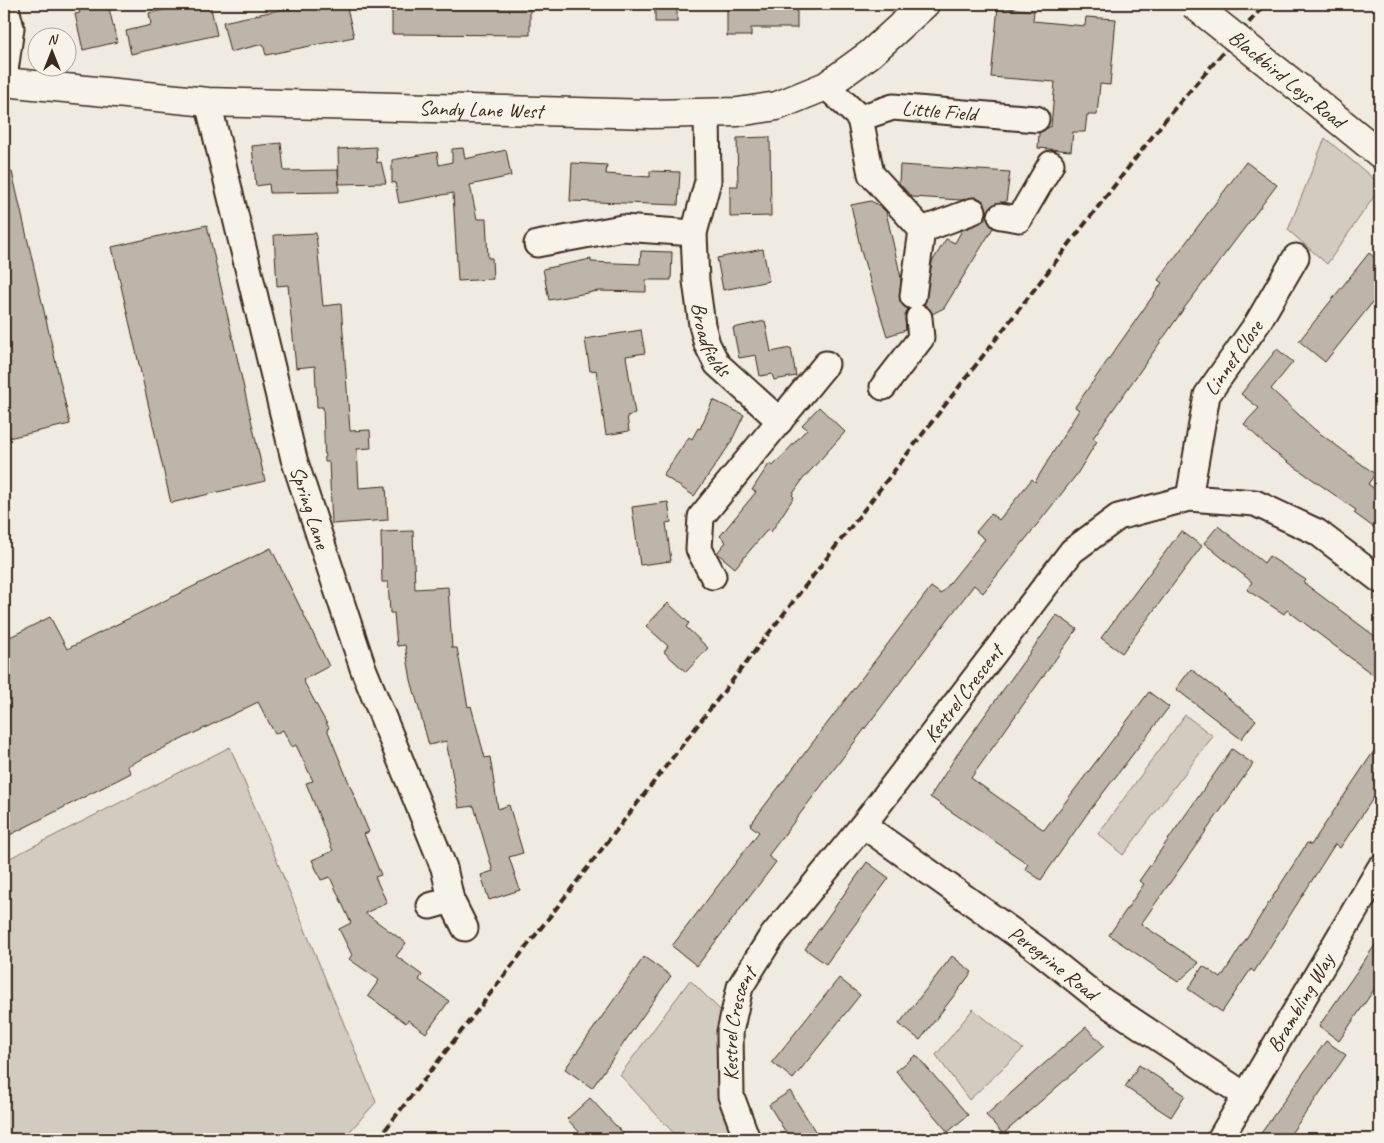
<svg xmlns="http://www.w3.org/2000/svg" width="1384" height="1143" font-family="Caveat,sans-serif">
<style>
.green{fill:#d1cbc0;stroke:#867a6f}
.building{fill:#bdb5aa;stroke:#3b2a1e}
.lines{fill:none;stroke-linecap:round;stroke-linejoin:round}
.street-casing{stroke:#3b2a1e;stroke-width:29}
.secondary-casing{stroke:#3b2a1e;stroke-width:31}
.street{stroke:#f7f3e8;stroke-width:25}
.secondary{stroke:#f7f3e8;stroke-width:28}
.rail{stroke:#3b2a1e;stroke-width:4;stroke-dasharray:8 4;stroke-linecap:butt}
.secondary-bridge-casing{stroke:#3b2a1e;stroke-width:31;stroke-linecap:butt}
.secondary-bridge{stroke:#f7f3e8;stroke-width:28}
.labels{text-anchor:middle;stroke-width:5;stroke-linejoin:round;paint-order:stroke}
.street-label{font-size:21px;fill:#3b2a1e;stroke:#f7f3e8}
</style>
<rect width="100%" height="100%" fill="#efebe0"/>
<filter id="ink" filterUnits="userSpaceOnUse"><feTurbulence type="fractalNoise" baseFrequency=".02" numOctaves="2"/><feDisplacementMap in="SourceGraphic" scale="10" xChannelSelector="R" yChannelSelector="G"/><feConvolveMatrix kernelMatrix="1 2 1 2 8 2 1 2 1" color-interpolation-filters="sRGB"/></filter>
<g filter="url(#ink)">
<!-- green -->
<g class="green">
<polygon points="1325,138 1380,184 1380,188 1327,264 1288,230"/>
<polygon points="1185,715 1213,736 1123,855 1098,834"/>
<polygon points="230,747 376,1102 343,1139 4,1139 4,861"/>
<polygon points="690,980 727,1017 748,1139 679,1139 620,1075"/>
<polygon points="973,1009 1023,1049 969,1100 936,1055"/>
</g>
<!-- building -->
<g class="building">
<polygon points="77,4 108,4 117,42 83,50 75,14 80,13"/>
<polygon points="194,4 210,4 217,35 131,54 126,31 151,25 149,13"/>
<polygon points="307,4 346,4 354,37 266,55 263,44 230,52 223,22"/>
<polygon points="392,4 530,4 530,35 392,34"/>
<rect x="655" y="4" width="22" height="18"/>
<polygon points="727,4 797,4 797,28 751,28 751,36 727,36"/>
<polygon points="998,7 1034,11 1033,21 1085,26 1086,17 1116,19 1110,85 1100,84 1097,115 1087,115 1085,132 1073,132 1071,151 1038,148 1039,133 1051,126 1055,82 991,77"/>
<polygon points="770,137 771,216 730,217 730,186 738,186 737,138"/>
<polygon points="281,143 284,171 338,170 339,192 270,193 269,184 256,186 252,146"/>
<polygon points="376,147 377,163 381,162 386,183 339,184 338,149"/>
<polygon points="463,148 465,159 506,150 511,176 470,185 477,219 486,219 488,258 492,258 493,279 458,281 453,193 399,203 395,182 392,183 392,160 437,152 439,165 452,162 452,149"/>
<polygon points="1246,162 1277,185 1185,307 1093,438 1097,441 1077,474 983,593 974,585 768,856 776,862 697,966 672,946 759,832 750,825 931,587 941,594 985,539 976,532 991,514 999,520 1032,479 1035,482 1079,410 1075,407 1162,283 1158,280"/>
<polygon points="572,163 607,165 606,174 650,177 650,171 680,172 678,205 570,201"/>
<polygon points="900,165 1010,172 1006,202 996,203 987,213 982,200 976,197 961,200 912,197 899,183"/>
<polygon points="12,172 70,424 4,439 4,173"/>
<polygon points="871,201 880,206 886,212 901,278 900,301 908,309 905,319 906,330 887,336 861,251 851,205"/>
<polygon points="987,214 988,221 993,228 944,308 932,314 924,305 932,262 946,239 955,243 962,230 978,224"/>
<polygon points="207,225 265,481 171,503 112,247"/>
<polygon points="316,233 323,306 341,304 350,431 370,430 371,448 357,449 359,488 386,486 388,520 332,524 329,462 325,462 323,407 317,407 315,366 296,368 288,285 277,286 274,235"/>
<polygon points="763,249 769,281 723,290 717,258"/>
<polygon points="641,251 672,252 671,280 646,280 646,292 598,291 549,300 543,269 591,259 591,262 640,264"/>
<polygon points="1369,253 1380,262 1380,293 1325,362 1299,341"/>
<polygon points="765,321 771,352 791,348 796,376 774,380 772,374 760,376 756,355 739,358 733,328"/>
<polygon points="641,330 645,353 626,356 635,414 627,416 629,431 606,435 596,370 590,371 585,339"/>
<polygon points="1277,349 1293,362 1271,389 1314,429 1375,474 1368,484 1380,493 1380,532 1354,513 1356,510 1271,450 1244,424 1259,408 1241,394"/>
<polygon points="713,400 744,415 730,444 694,496 663,475 689,437 692,439 698,428 700,429"/>
<polygon points="819,407 845,432 803,479 792,495 794,497 771,532 768,529 735,568 717,553 726,542 720,536 756,492 752,490 769,464 773,466 807,429 802,425"/>
<polygon points="668,502 671,522 666,523 671,561 640,565 632,507"/>
<polygon points="1218,526 1264,563 1269,556 1306,580 1304,583 1380,640 1380,680 1287,610 1284,614 1247,590 1252,582 1204,543"/>
<polygon points="413,531 415,589 448,587 452,648 457,648 468,707 471,706 485,758 490,757 498,809 509,805 523,853 509,857 520,890 489,900 481,875 493,871 474,806 459,808 446,741 429,745 411,680 405,645 397,646 394,613 390,613 388,582 382,582 381,532"/>
<polygon points="1181,531 1202,546 1122,653 1101,638"/>
<polygon points="271,548 329,666 303,680 329,728 327,729 369,832 364,834 381,875 375,877 387,903 365,913 406,943 396,956 422,975 419,980 449,1001 426,1033 408,1020 406,1023 368,996 379,980 349,959 352,955 339,929 351,923 330,877 321,880 312,860 333,851 306,783 313,781 296,745 292,747 283,730 275,734 258,702 127,766 131,773 4,838 4,640 50,617 67,649"/>
<polygon points="668,603 689,623 686,627 708,648 686,672 664,652 668,646 646,626"/>
<polygon points="1057,615 1077,629 971,778 1044,830 1149,692 1169,707 1087,814 1041,880 1025,869 1028,864 930,797 962,747"/>
<polygon points="1191,669 1256,720 1241,739 1176,689"/>
<polygon points="1380,742 1380,788 1340,848 1335,844 1254,972 1251,969 1222,1012 1188,989 1203,966 1221,978 1307,843 1311,845"/>
<polygon points="1232,749 1253,764 1141,924 1199,963 1178,982 1109,935 1144,884 1139,881"/>
<polygon points="867,862 889,878 826,964 805,949"/>
<polygon points="1380,938 1380,981 1339,1041 1319,1026"/>
<polygon points="952,956 972,972 920,1040 899,1024"/>
<polygon points="644,957 671,976 592,1088 565,1069"/>
<polygon points="839,978 860,995 793,1079 772,1062"/>
<polygon points="1086,1027 1104,1046 1003,1134 986,1115"/>
<polygon points="1326,1041 1346,1055 1315,1100 1287,1139 1257,1139"/>
<polygon points="916,1055 968,1115 948,1132 896,1071"/>
<polygon points="1139,1065 1185,1095 1171,1117 1125,1087"/>
<polygon points="790,1091 820,1139 790,1139 769,1105"/>
<polygon points="590,1098 628,1139 586,1139 567,1119"/>
</g>
<g class="lines">
<!-- street casing -->
<g class="street-casing">
<g id="street">
<polyline points="4,78 11,28 5,4"/>
<path id="s1" d="M826,86l34,32 33,-11 143,12"/>
<path id="s2" d="M208,102l86,357 69,209 81,200 7,32 14,28"/>
<path id="s3" d="M707,114l1,67 -14,52 2,48 6,44 5,19 10,20 63,57"/>
<polyline points="860,118 871,174 922,230 973,211"/>
<polyline points="1001,216 1019,219 1051,164"/>
<polyline points="537,244 622,228 694,233"/>
<polyline points="913,296 922,230"/>
<polyline points="883,387 921,338 919,318"/>
<path id="s4" d="M1189,498l18,-103 50,-71 39,-67"/>
<polyline points="713,576 699,549 701,517 826,364"/>
<path id="s5" d="M863,825l174,124 61,49 148,98"/>
<polyline points="430,906 451,900"/>
<path id="s6" d="M747,1139l-16,-43 -1,-64 10,-45 30,-48 93,-114 209,-274 46,-34 71,-19 66,5 62,29 63,48"/>
<path id="s7" d="M1220,1139l160,-271"/>
</g>
</g>
<!-- secondary casing -->
<g class="secondary-casing">
<g id="secondary">
<path id="s8" d="M4,82l204,20 443,12 87,-2 39,-6 49,-20 44,-32 55,-50"/>
<polyline points="1299,88 1380,154"/>
</g>
</g>
<!-- street -->
<use href="#street" class="street"/>
<!-- secondary -->
<use href="#secondary" class="secondary"/>
<!-- rail -->
<polyline class="rail" points="378,1139 1169,115 1265,4"/>
<!-- secondary-bridge casing -->
<g class="secondary-bridge-casing">
<polyline id="secondary-bridge" points="1193,4 1299,88"/>
</g>
<!-- secondary-bridge -->
<use href="#secondary-bridge" class="secondary-bridge"/>
</g>
</g>
<g class="labels">
<!-- street labels -->
<g class="street-label">
<text transform="translate(1287 79) rotate(39)" y="7">Blackbird Leys Road</text>
<text dy="7" stroke="none"><textPath href="#s8" startOffset="478">Sandy Lane West</textPath></text>
<text dy="7" stroke="none"><textPath href="#s1" startOffset="128">Little Field</textPath></text>
<text dy="7" stroke="none"><textPath href="#s3" startOffset="230">Broadfields</textPath></text>
<text dy="7" stroke="none"><textPath href="#s4" startOffset="150">Linnet Close</textPath></text>
<text dy="7" stroke="none"><textPath href="#s2" startOffset="418">Spring Lane</textPath></text>
<text dy="7" stroke="none"><textPath href="#s6" startOffset="525">Kestrel Crescent</textPath></text>
<text dy="7" stroke="none"><textPath href="#s5" startOffset="235">Peregrine Road</textPath></text>
<text dy="7" stroke="none"><textPath href="#s7" startOffset="158">Brambling Way</textPath></text>
<text dy="7" stroke="none"><textPath href="#s6" startOffset="119">Kestrel Crescent</textPath></text>
</g>
</g>
<!-- margin -->
<rect width="1384" height="1143" fill="none" stroke="#f7f3e8" stroke-width="20"/>
<rect x="10" y="10" width="1364" height="1123" fill="none" stroke="#3b2a1e" stroke-width="2" filter="url(#ink)"/>
<!-- north arrow -->
<g transform="translate(52 52)"><circle r="24" fill="#f7f3e8" stroke="#aca397"/>
<path d="M0-4L9 19L0 12L-9 19Z" fill="#3b2a1e"/>
<text y="-8" font-size="14" font-weight="bold" text-anchor="middle" fill="#3b2a1e">N</text>
</g>
</svg>
